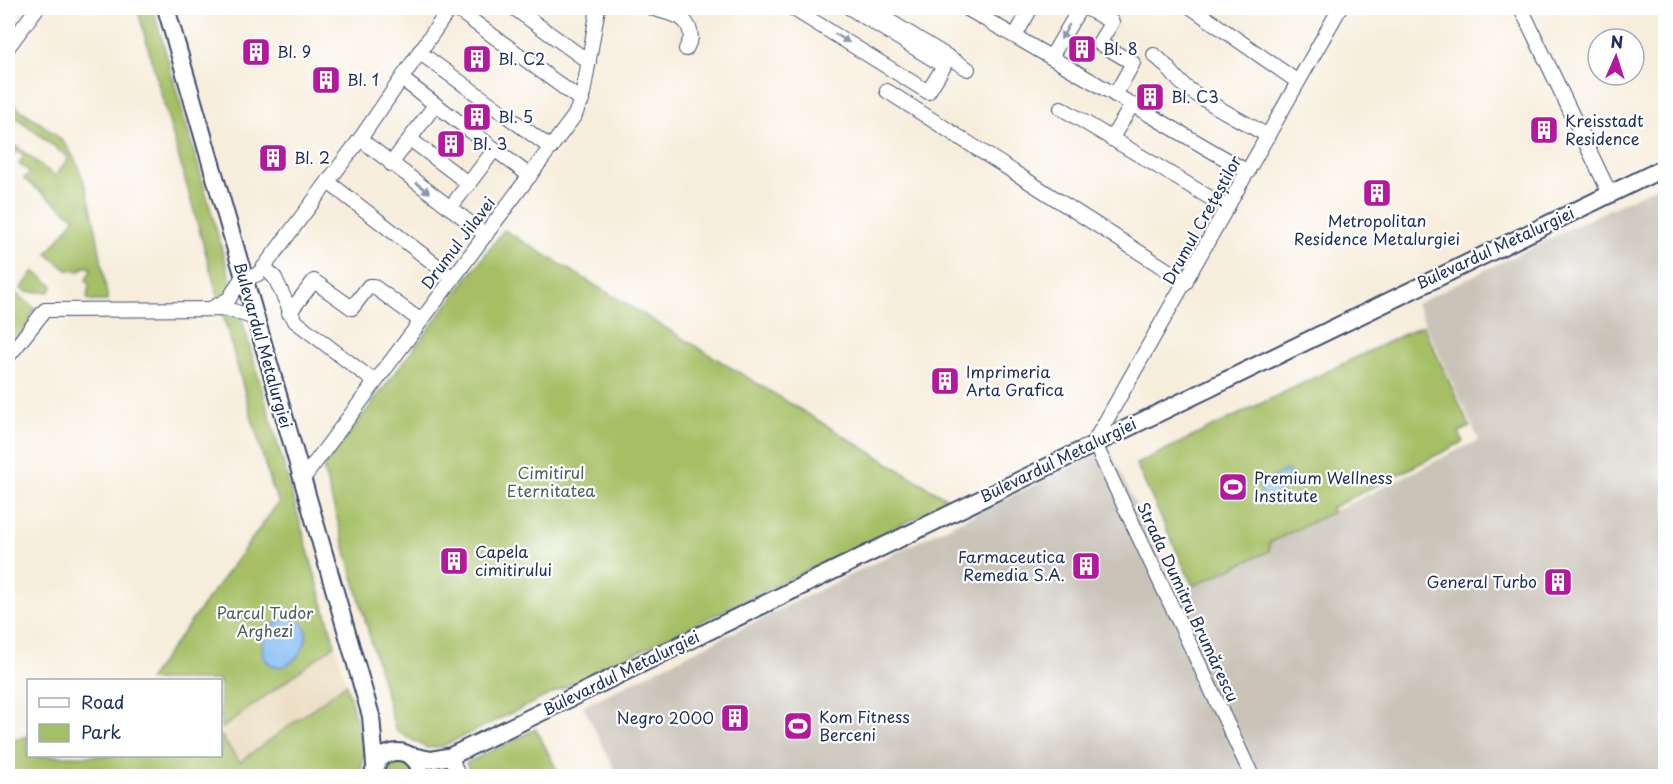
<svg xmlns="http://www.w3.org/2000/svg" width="1673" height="784" font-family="'Playpen Sans',sans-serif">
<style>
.built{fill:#e8d9ba}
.industrial{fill:#c9c3b8}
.green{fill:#a5bf65;stroke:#607762;stroke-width:1.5}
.water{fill:#83bcf4;stroke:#4f76a9;stroke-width:1.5}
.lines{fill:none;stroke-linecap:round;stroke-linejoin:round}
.minor-casing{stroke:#3c4c71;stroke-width:16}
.major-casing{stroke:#3c4c71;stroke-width:20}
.minor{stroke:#fff;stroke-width:14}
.major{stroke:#fff;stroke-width:16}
.oneway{fill:#8d97ae}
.labels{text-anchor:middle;stroke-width:4.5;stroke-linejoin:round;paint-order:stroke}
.poi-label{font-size:16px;fill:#1b2f5e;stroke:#fff;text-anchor:start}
.street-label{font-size:16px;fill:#1b2f5e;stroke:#fff}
.park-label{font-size:16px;fill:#4b6160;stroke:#fff}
</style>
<rect width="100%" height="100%" fill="#fff"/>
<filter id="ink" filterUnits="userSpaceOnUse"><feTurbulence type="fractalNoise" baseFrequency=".0167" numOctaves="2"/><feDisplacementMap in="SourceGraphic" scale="12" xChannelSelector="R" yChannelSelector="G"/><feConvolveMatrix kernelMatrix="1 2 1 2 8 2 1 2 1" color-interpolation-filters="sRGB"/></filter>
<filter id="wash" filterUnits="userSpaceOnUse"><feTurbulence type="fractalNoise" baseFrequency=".008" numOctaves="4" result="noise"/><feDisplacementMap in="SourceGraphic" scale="24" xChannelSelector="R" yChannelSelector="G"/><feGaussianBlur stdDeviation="1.35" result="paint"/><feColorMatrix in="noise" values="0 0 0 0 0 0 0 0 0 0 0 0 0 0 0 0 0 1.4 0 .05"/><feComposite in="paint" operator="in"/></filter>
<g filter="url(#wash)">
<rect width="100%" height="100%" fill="#f7eddb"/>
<!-- built -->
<polygon class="built" points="335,645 346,684 240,762 221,736 220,729"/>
<!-- industrial -->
<polygon class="industrial" points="1665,182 1665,776 618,776 583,706 1109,448 1177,594 1269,551 1269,543 1479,440 1416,304"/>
<!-- green -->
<g class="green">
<polygon points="137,8 153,8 335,645 221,729 220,680 148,680 279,502 271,486"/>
<path d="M8,101c17,13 40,25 55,41 29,31 37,117 45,159h-18l-3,-3 2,-13 -3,-6 6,-10 -6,-3 -6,5 -13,-1 -20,-16 28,-36 -51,-39 6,-7 -11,-8 5,-8 -7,-5 -6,6 -3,-3 7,-9 40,31 14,-18 -61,-47z"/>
<polygon points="504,230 951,501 443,746 427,748 396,731 323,468"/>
<polygon points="34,271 53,286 49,292 26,292 21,289"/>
<polygon points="8,294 13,298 16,294 36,309 29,317 32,319 8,352"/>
<polygon points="1423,325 1470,427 1459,432 1463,442 1331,508 1333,512 1269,543 1269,551 1193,586 1136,464"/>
<polygon points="346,684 365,752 360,776 8,776 8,742 28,736 28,756 220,756 221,736 240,762"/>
<polygon points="536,729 560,776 473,776 466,763"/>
<polygon points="398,759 409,764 414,776 379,776 387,762"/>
</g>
<!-- water -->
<g class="water">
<polygon points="1287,470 1294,485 1266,500 1258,485"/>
<path d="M287,618c46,1 -1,76 -24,38 -4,-18 7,-33 24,-38z"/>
</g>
</g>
<g filter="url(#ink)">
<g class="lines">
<!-- minor casing -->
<g class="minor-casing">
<g id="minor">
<polyline points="455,8 582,101"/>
<polyline points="514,8 589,62"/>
<path d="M652,8c17,7 38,5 39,30l-5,11"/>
<polyline points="792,8 928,92 944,66 850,8"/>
<polyline points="868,8 968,69"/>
<polyline points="966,8 1248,172"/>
<polyline points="1086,8 1112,22 1099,43 1133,63 1115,95"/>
<polyline points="1192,8 1298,82"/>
<polyline points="1521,8 1610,194"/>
<polyline points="1015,36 1031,8"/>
<polyline points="8,47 37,8"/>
<polyline points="419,52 551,148"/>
<path d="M1154,55c14,10 20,23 33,33 25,18 54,32 81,48"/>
<polyline points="1051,57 1080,8"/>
<polyline points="402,79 530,176"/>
<polyline points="887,91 1186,282"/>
<polyline points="1061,108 1227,208"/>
<polyline points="360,139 486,235"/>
<polyline points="410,139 469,184"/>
<polyline points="1111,139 1132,105"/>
<polyline points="391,164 435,105"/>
<polyline points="328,182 453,278"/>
<polyline points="450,208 495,149"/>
<polyline points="264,267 275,278 295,321 375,382"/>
<polyline points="244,280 258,274 264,267 360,139 450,8"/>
<polyline points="212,308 229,299 243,276"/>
<polyline points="289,313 314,281 352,308 369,286 373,286 421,321"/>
<polyline points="8,357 45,310 227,309 255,318"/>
<polyline points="302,480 575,115 583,94 598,8"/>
<polyline points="451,756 458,776"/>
<polyline points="1252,776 1094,442 1340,8"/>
</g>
</g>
<!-- major casing -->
<g class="major-casing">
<g id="major">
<polyline points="166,8 371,716 375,764"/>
<polyline points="412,756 431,760 451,756 1666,167"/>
<path d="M372,776l7,-17c18,-14 40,-6 42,17"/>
</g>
</g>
<!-- minor -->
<use href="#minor" class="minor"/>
<!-- major -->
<use href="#major" class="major"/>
</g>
<!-- one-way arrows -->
<defs><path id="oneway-solid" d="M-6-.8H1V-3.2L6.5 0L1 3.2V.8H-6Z" transform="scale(1.5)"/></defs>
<g class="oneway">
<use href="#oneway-solid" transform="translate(1065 32) rotate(120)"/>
<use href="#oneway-solid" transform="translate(842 38) rotate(32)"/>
<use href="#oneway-solid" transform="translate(423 188) rotate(37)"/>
</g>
</g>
<!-- icons -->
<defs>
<g id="building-square" transform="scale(1.5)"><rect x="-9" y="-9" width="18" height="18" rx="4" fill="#b5179e" stroke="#fff"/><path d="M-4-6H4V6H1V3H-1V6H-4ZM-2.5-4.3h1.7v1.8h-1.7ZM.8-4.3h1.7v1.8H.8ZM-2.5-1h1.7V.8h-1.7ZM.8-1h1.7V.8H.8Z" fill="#fff"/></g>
<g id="stadium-square" transform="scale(1.5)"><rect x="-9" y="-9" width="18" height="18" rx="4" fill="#b5179e" stroke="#fff"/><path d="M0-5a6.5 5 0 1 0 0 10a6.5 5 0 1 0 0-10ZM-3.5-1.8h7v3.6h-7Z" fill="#fff"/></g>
</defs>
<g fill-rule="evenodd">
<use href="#building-square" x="1082" y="49"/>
<use href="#building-square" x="256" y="52"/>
<use href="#building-square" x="477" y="59"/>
<use href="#building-square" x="326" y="80"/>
<use href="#building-square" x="1150" y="97"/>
<use href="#building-square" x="477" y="117"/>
<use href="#building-square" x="1544" y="130"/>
<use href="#building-square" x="451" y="144"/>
<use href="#building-square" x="273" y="158"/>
<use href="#building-square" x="1377" y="193"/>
<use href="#building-square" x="945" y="381"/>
<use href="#stadium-square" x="1233" y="487"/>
<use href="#building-square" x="454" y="561"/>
<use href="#building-square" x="1086" y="566"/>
<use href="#building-square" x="1558" y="582"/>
<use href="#building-square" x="735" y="718"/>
<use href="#stadium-square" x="798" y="726"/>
</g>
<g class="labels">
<!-- poi labels -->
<g class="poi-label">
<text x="1103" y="55">Bl. 8</text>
<text x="277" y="58">Bl. 9</text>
<text x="498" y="65">Bl. C2</text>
<text x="347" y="86">Bl. 1</text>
<text x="1171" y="103">Bl. C3</text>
<text x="498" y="123">Bl. 5</text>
<text x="1565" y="127">Kreisstadt<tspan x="1565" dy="18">Residence</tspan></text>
<text x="472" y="150">Bl. 3</text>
<text x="294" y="164">Bl. 2</text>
<text x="1377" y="227" text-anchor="middle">Metropolitan<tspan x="1377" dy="18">Residence Metalurgiei</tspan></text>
<text x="966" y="378">Imprimeria<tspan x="966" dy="18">Arta Grafica</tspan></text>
<text x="1254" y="484">Premium Wellness<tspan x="1254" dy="18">Institute</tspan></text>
<text x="475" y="558">Capela<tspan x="475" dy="18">cimitirului</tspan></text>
<text x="1065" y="563" text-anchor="end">Farmaceutica<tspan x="1065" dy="18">Remedia S.A.</tspan></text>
<text x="1537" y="588" text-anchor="end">General Turbo</text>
<text x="819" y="723">Kom Fitness<tspan x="819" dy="18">Berceni</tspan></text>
<text x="714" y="724" text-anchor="end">Negro 2000</text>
</g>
<!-- street labels -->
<g class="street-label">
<text transform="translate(1202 220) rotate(-61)" y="6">Drumul Crețeștilor</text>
<text transform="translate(458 243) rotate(-53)" y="6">Drumul Jilavei</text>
<text transform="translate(1495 248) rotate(-25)" y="6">Bulevardul Metalurgiei</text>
<text transform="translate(263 345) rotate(74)" y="6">Bulevardul Metalurgiei</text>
<text transform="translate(1058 460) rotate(-26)" y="6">Bulevardul Metalurgiei</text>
<text transform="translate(1188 602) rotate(65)" y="6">Strada Dumitru Brumărescu</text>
<text transform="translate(621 673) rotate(-26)" y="6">Bulevardul Metalurgiei</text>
</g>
<!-- park labels -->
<g class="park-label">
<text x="551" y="479">Cimitirul<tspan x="551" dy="18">Eternitatea</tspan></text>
<text x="265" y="619">Parcul Tudor<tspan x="265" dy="18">Arghezi</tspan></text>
</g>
</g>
<!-- margin -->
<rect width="1673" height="784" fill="none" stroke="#fff" stroke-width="30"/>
<!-- legend -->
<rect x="27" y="679" width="195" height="78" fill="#ffffff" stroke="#a4acbf" stroke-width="1.5"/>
<rect x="39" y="698" width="30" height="9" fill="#ffffff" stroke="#a4acbf" stroke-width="1.5"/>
<text x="81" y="709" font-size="18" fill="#1b2f5e">Road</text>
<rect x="39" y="724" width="30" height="18" fill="#a5bf65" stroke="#a4acbf" stroke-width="1.5"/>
<text x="81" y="739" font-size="18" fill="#1b2f5e">Park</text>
<!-- north arrow -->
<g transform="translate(1616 57) rotate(3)"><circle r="28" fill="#ffffff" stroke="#a4acbf" stroke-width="1.5"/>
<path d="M0-4.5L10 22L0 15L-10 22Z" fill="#b5179e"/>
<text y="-9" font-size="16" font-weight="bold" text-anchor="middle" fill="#1b2f5e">N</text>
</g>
</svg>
